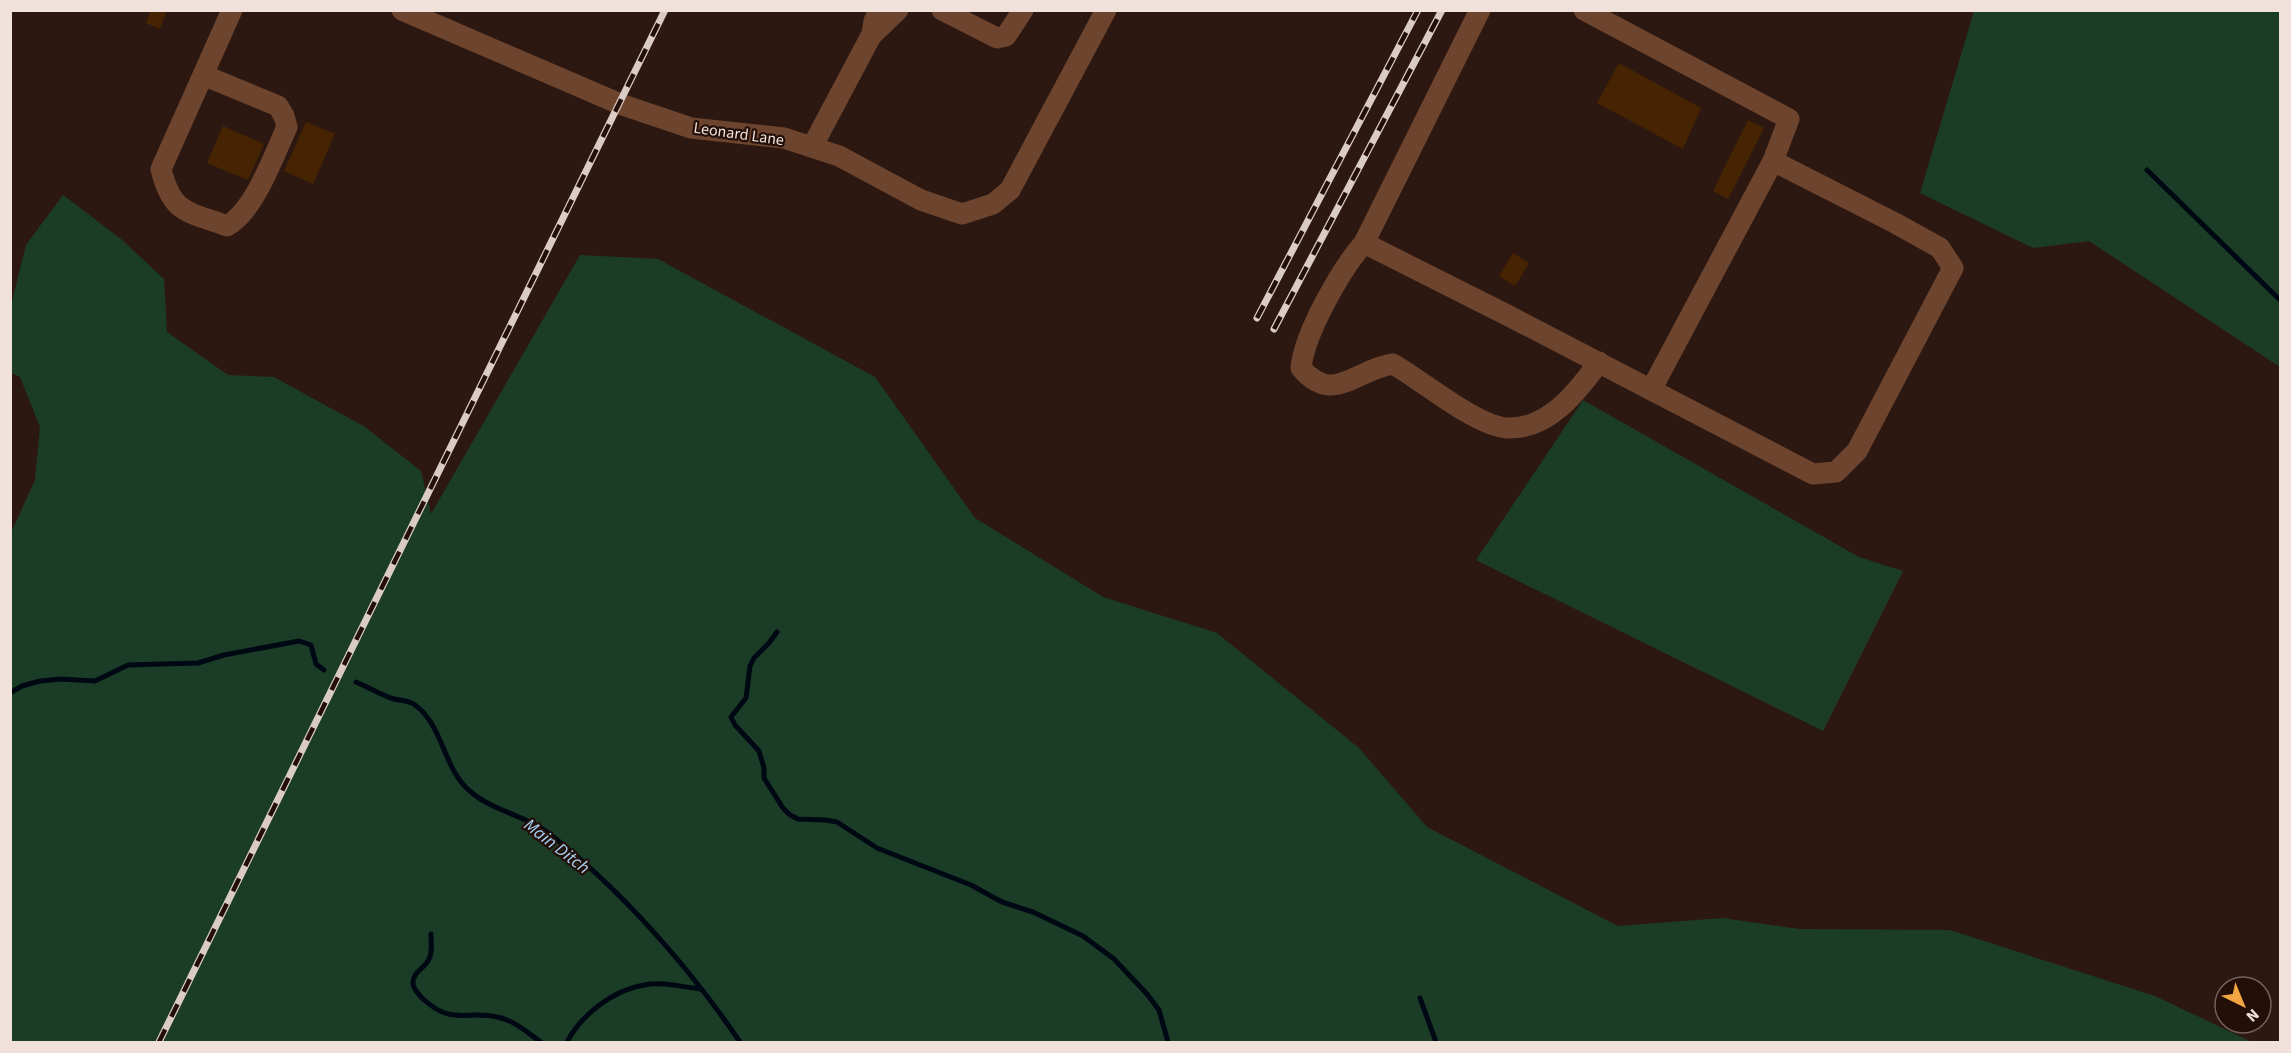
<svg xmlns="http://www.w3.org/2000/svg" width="2291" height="1053" font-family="'Source Sans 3',sans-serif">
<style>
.green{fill:#1b3d28}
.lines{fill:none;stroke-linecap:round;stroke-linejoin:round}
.stream{stroke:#000814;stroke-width:5}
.building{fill:#462402}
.minor{stroke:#6d452e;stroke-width:21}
.rail-casing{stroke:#dbcbc5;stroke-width:7}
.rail{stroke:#230f08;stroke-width:4.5;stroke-dasharray:14;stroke-linecap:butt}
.labels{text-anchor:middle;stroke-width:4.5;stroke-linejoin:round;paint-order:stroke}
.street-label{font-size:16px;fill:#f0e1db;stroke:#230f08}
.water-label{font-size:18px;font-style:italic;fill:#a4d1f5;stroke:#230f08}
</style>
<rect width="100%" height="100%" fill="#2d1811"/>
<!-- green -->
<g class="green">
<polygon points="1974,11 2280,11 2280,367 2089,241 2033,248 1920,193"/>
<polygon points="63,195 121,239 164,279 167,332 228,375 274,377 365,427 421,471 431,514 580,255 658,259 875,377 975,518 1103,597 1217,633 1359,748 1427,827 1618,926 1722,918 1800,929 1950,930 2155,996 2252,1042 11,1042 10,535 35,480 40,427 20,377 11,373 11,305 26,245"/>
<polygon points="1583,400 1859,557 1903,571 1823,731 1476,560"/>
</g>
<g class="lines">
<!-- stream -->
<g class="stream">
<polyline points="2147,170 2280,300"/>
<polyline points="777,632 769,643 754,658 750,666 746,698 731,717 735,725 759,751 764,768 764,778 783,808 790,815 798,819 825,820 837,822 877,848 971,885 1002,902 1033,912 1083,936 1114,959 1147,994 1159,1010 1168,1042"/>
<path d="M356,682c12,5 25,13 38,17 7,2 14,1 21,6 29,21 28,65 56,87 22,19 53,23 76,40 72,55 143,136 193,210"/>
<polyline points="10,693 22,686 40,681 60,679 95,681 128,665 198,663 224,655 299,641 311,645 316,664 324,670"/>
<path d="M431,934c0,9 2,20 -3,27 -5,8 -16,12 -15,23 1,6 6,11 10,15 30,27 42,11 74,18 17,3 31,16 44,25"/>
<polyline points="1420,998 1436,1042"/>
<path d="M567,1042c14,-27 46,-52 77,-57 17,-4 39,2 56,4"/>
</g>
</g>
<!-- building -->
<g class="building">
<polygon points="151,10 167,10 160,29 146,23"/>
<polygon points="1619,63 1701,108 1683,149 1597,103"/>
<polygon points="1748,120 1764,128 1728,199 1713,191"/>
<polygon points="306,122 335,134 313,184 284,171"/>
<polygon points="223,126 264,144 248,180 207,163"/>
<polygon points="1513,253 1529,263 1515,286 1499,276"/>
</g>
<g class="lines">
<!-- minor -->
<g class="minor">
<polyline points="402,10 620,104 691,128 784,138 839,156 921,200 962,214 993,204 1010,190 1106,10"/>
<polyline points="942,10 997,38 1006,36 1023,10"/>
<polyline points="1480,10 1364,243 1511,317 1813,474 1836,472 1857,451 1953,268 1940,248 1895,223 1773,161 1789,119 1584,10"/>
<polyline points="873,34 898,10"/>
<path d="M203,75l75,31 6,10 3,11c-14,30 -32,83 -60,99 -40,-15 -55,-12 -66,-57l71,-159"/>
<polyline points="812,147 872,34 874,21 879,10"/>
<path d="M1364,243c-23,26 -60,91 -63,125 32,38 55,1 92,-4 12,7 23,15 35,23 19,13 58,41 81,41 40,1 69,-37 90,-66"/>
<polyline points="1651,390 1773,161"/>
</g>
<!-- rail casing -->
<g class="rail-casing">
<g id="rail">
<polyline points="1257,318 1418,10"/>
<polyline points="1274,329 1442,10"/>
<polyline points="159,1042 665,10"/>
</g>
</g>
<!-- rail -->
<use href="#rail" class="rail"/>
</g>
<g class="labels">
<!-- street labels -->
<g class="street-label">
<text transform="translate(739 133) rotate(8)" y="6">Leonard Lane</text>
</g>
<!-- water labels -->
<g class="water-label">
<text transform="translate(557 846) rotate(38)" y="6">Main Ditch</text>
</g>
</g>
<!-- border -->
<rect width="2291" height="1053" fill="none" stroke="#f0e1db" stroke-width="24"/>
<!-- north arrow -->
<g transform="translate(2243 1005) rotate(137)"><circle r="28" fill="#230f08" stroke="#75635c" stroke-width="1.5"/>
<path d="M0-4.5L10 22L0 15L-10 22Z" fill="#f2a541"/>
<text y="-9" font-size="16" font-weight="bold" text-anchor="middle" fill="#f0e1db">N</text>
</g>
</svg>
